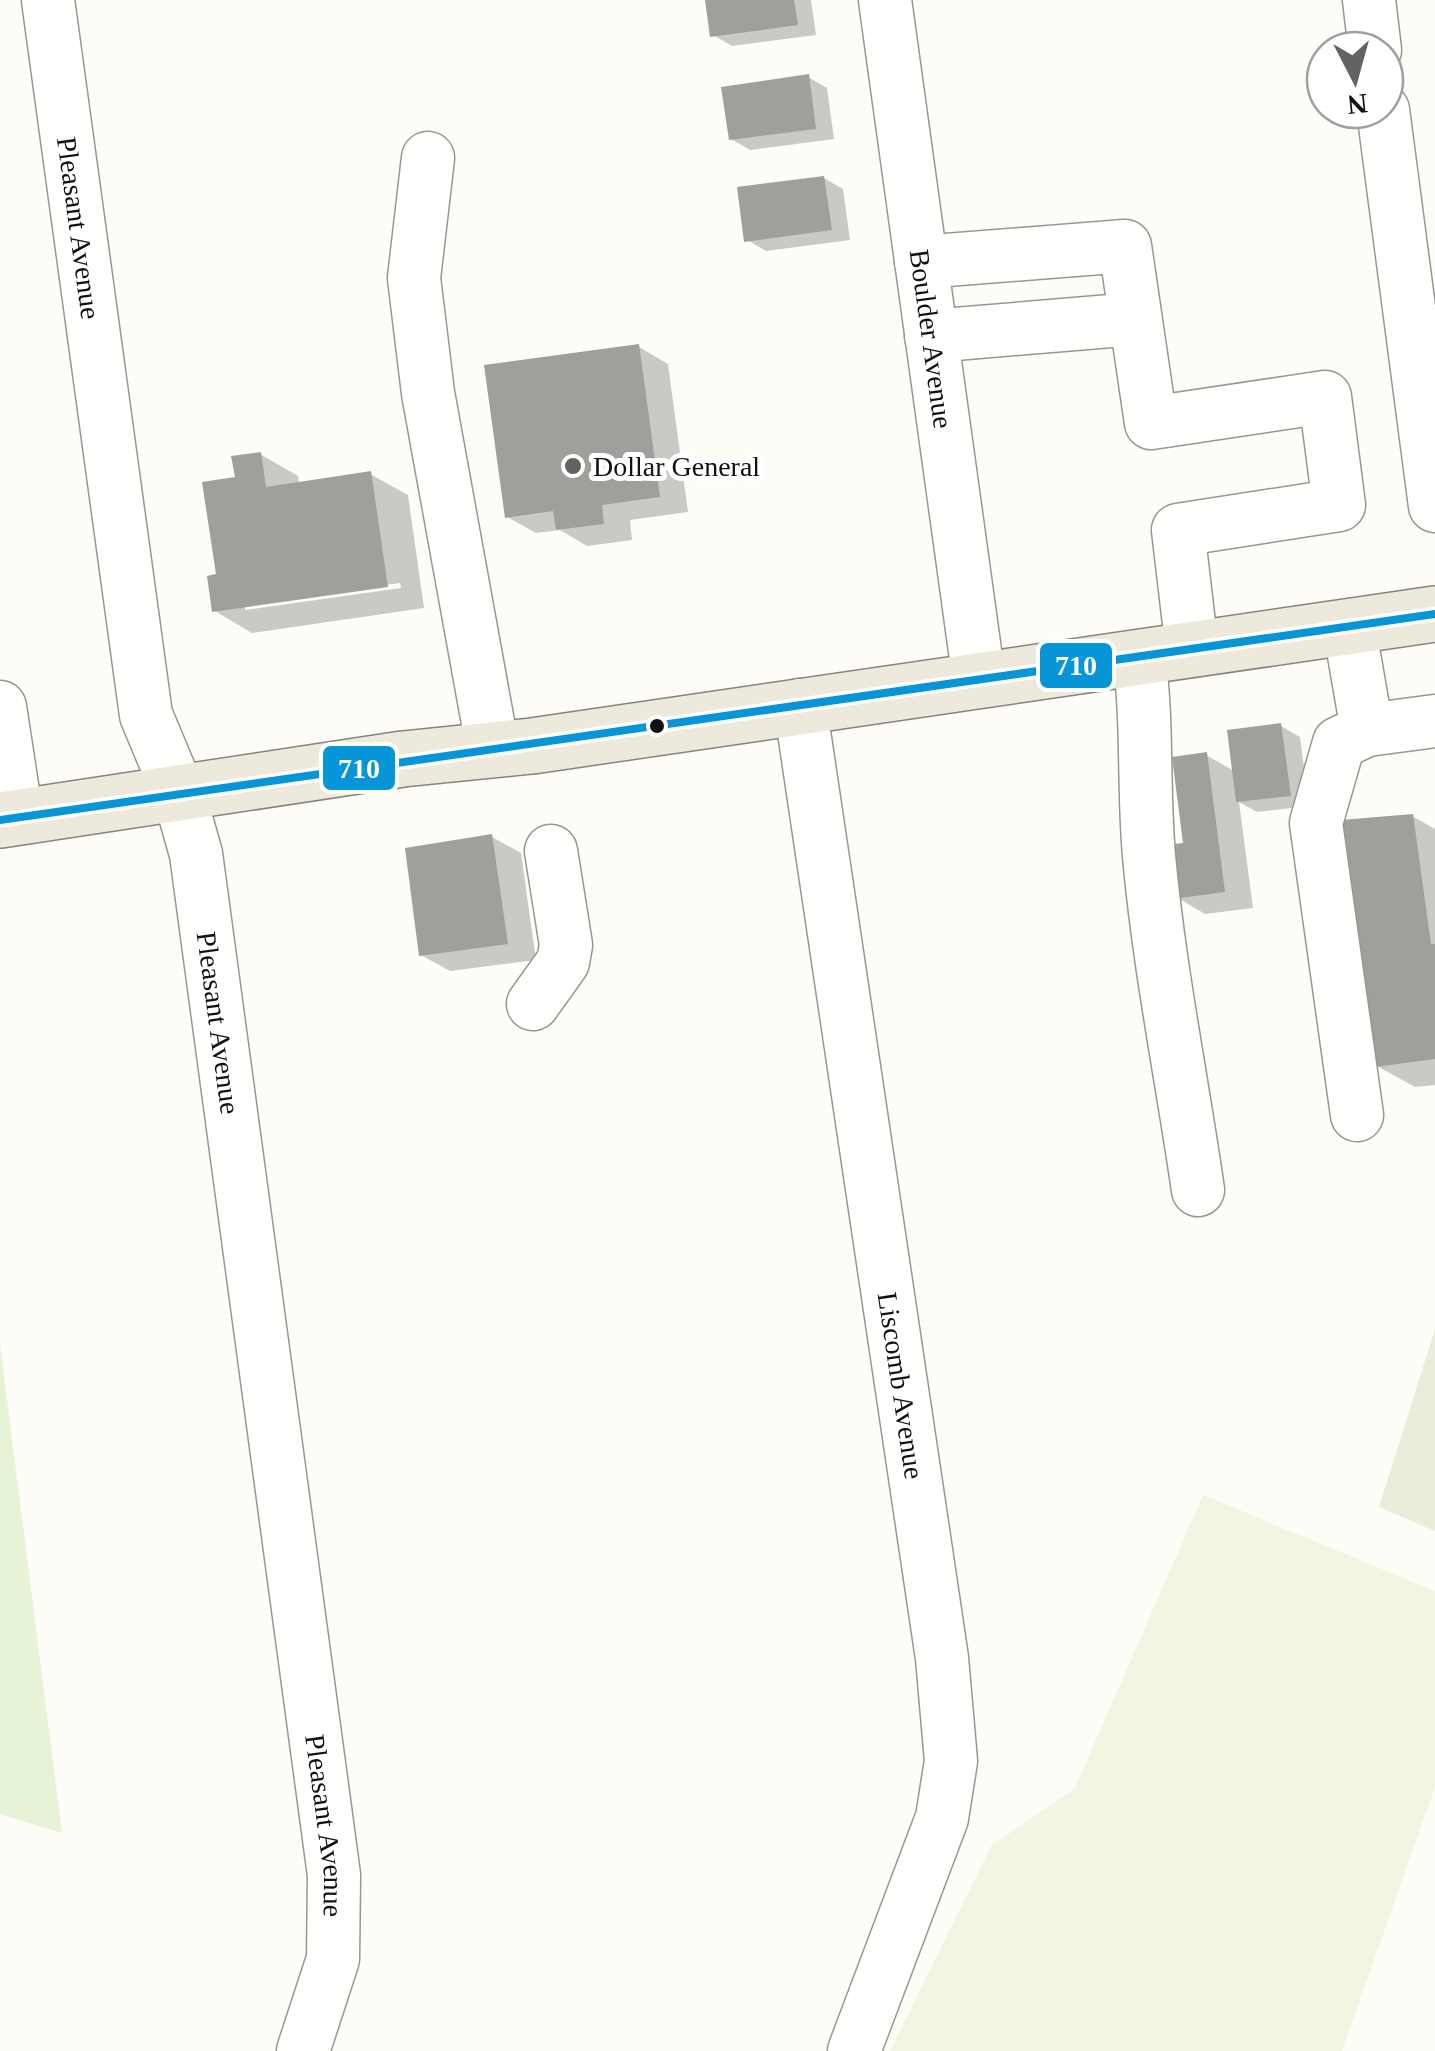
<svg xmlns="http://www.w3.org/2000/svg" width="1435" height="2051" font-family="Georgia,serif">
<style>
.green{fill:#e7f3d7}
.cemetery{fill:#e9eedb}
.pitch{fill:#f0f6e1}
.shadow{fill:#0003;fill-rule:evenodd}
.building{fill:#a19f9c}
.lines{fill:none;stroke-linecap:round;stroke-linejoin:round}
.minor-casing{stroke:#979795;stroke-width:55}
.major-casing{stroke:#858482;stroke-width:58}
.minor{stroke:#fffffe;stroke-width:52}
.major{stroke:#ede9dc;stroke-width:55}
.bus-1-casing{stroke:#fff;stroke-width:15}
.bus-1{stroke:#0696d7;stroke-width:8}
.poi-dot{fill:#646362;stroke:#fff;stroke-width:4}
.bus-dot{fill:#111;stroke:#fff;stroke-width:4}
.labels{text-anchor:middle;stroke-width:10;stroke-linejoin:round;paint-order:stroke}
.street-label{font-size:28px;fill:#111;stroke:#fff}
.poi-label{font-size:28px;fill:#111;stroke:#fff;text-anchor:start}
.line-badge{stroke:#fff;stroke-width:4}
.badge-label{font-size:28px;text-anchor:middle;font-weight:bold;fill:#fff}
</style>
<rect width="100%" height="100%" fill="#fdfcf7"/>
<!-- green -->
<polygon class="green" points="0,1344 62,1833 0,1814"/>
<!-- cemetery -->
<polygon class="cemetery" points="1435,1329 1435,1531 1379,1507"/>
<!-- pitch -->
<polygon class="pitch" points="1203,1495 1435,1591 1435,1787 1342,2051 890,2051 991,1846 1075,1788"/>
<!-- shadow -->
<g class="shadow">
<polygon points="708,0 811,0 816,35 732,46 713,35"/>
<polygon points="808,77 827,88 834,139 750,150 731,139"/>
<polygon points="824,178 843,189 850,240 766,251 747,240"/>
<polygon points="639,347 668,364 688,512 630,520 632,540 587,546 560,530 536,533 507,517"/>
<path d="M260,454l38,22 1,8 71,-10 38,21 16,113 -172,25 -37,-22 22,-132zM400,583l1,5 -156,22v-5z"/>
<polygon points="1281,726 1300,737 1309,806 1257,812 1239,802 1253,908 1205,914 1176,897 1206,755 1234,771"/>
<polygon points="1412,816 1435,829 1435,1085 1415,1087 1377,1066"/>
<polygon points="492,837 521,853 536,960 450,971 421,955"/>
</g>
<!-- building -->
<g class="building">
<polygon points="705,0 794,0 798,25 710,37"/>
<polygon points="809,74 816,129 729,140 721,87"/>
<polygon points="824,176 832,230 744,242 737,187"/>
<polygon points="639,344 660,497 602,505 604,524 556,530 553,511 505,518 484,365"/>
<polygon points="261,452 266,487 371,471 388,587 212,612 207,576 216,574 202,482 235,477 231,456"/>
<polygon points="1281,723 1291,796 1236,802 1227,730"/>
<polygon points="1207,752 1225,892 1173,899 1166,845 1183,843 1172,757"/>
<polygon points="1413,814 1431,944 1435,944 1435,1059 1375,1067 1341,820"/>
<polygon points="492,834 508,944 419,956 405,848"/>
</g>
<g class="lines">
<!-- minor casing -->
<g class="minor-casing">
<g id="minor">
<path id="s1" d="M48,0l98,715 33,79 17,60 138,1021 -1,84 -30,92"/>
<path id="s2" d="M885,0l94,680"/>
<polyline points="1369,0 1375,50"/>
<polyline points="1383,110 1435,506"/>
<polyline points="428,158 414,278 428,393 493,750"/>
<polyline points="921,262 1125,246 1151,423 1325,397 1339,505 1178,530 1192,649"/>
<polyline points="931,336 1135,319"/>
<polyline points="1349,626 1367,730"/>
<path d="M1139,657c9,66 4,132 10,199 10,111 33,223 49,334"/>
<path id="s3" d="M800,705l142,953 9,103 -9,57 -88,233"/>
<polyline points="0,707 17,818"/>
<polyline points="533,1004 563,962 566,945 551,851"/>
<polyline points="1357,1115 1316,823 1339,743 1367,730 1435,721"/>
</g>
</g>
<!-- major casing -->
<g class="major-casing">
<polyline id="major" points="0,820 403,759 532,746 1435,614"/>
</g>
<!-- minor -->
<use href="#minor" class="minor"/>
<!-- major -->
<use href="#major" class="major"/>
<!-- bus-1 casing -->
<g class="bus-1-casing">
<polyline id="bus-1" points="0,820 1435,614"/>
</g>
<!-- bus-1 -->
<use href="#bus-1" class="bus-1"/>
</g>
<!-- markers -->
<circle class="poi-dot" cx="573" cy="466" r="10"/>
<circle class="bus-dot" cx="657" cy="726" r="9"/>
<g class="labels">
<!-- street labels -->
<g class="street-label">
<text dy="10" stroke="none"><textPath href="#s1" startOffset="230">Pleasant Avenue</textPath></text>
<text dy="10" stroke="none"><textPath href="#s2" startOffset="342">Boulder Avenue</textPath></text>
<text dy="10" stroke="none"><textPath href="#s1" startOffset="1040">Pleasant Avenue</textPath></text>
<text dy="10" stroke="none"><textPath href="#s3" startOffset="688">Liscomb Avenue</textPath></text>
<text dy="10" stroke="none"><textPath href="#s1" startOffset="1850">Pleasant Avenue</textPath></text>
</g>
<!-- poi labels -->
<g class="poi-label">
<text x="593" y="476">Dollar General</text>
</g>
</g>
<g class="line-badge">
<rect x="1038" y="641" width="76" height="49" rx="10" fill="#0696d7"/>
<rect x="321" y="744" width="76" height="48" rx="10" fill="#0696d7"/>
</g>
<g class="badge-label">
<text x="1076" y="675">710</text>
<text x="359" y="778">710</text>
</g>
<!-- north arrow -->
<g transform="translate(1355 80) rotate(174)"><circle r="48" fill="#ffffff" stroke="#a0a0a0" stroke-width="2.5"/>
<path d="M0-8L18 38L0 25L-18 38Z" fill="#646362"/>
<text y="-15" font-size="28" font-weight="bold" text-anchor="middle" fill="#111111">N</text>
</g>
</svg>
